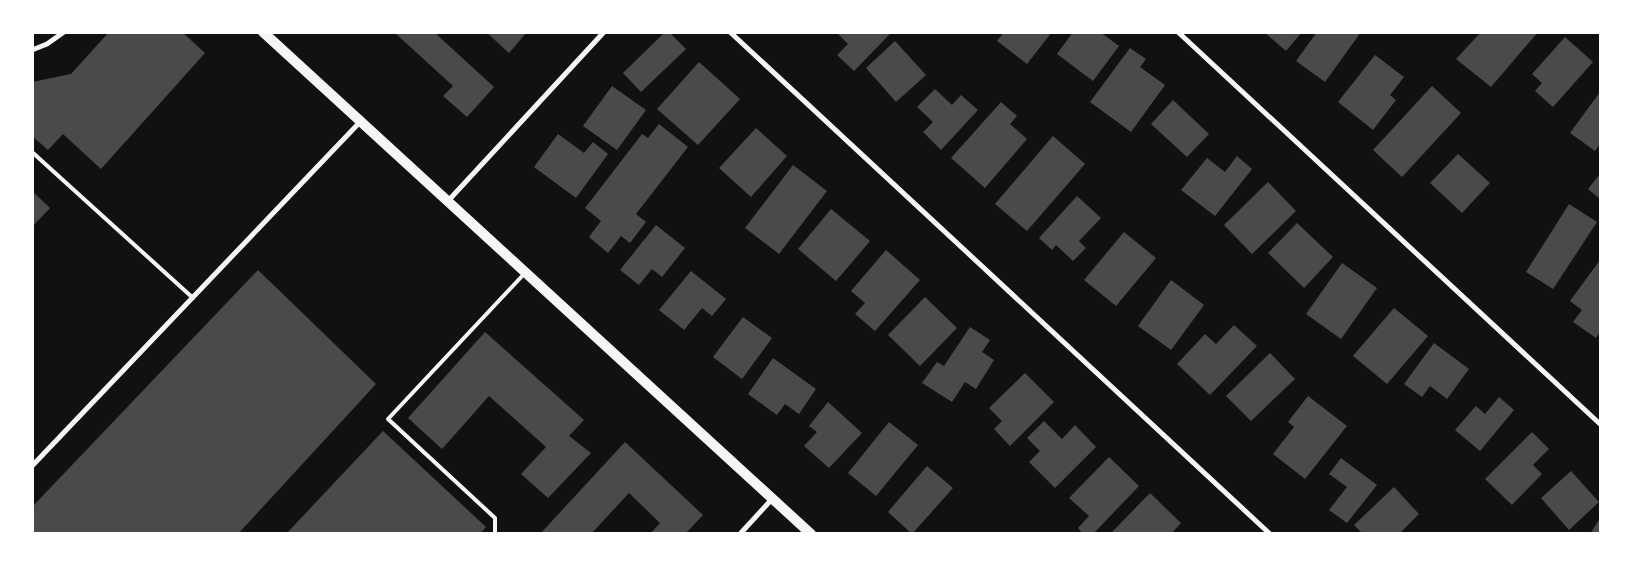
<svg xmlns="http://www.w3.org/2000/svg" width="1633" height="566" font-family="Helvetica,sans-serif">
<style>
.building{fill:#4a4a4a}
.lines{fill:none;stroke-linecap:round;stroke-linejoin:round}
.service{stroke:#f5f5f5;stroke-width:4}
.minor{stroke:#f5f5f5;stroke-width:5}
.secondary{stroke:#f5f5f5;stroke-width:10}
</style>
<rect width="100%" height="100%" fill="#111"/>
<!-- building -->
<g class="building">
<polygon points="109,32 182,32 205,53 101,169 63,134 48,150 32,136 32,82 71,74"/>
<polygon points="394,32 434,32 494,87 467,117 443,96 453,86"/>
<polygon points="486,32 527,32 509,53"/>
<polygon points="665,32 669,32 686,49 641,92 623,73"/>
<polygon points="836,32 892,32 854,71 837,55 848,44"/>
<polygon points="1004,32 1052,32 1027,64 997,41"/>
<polygon points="1073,32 1100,32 1119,46 1093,81 1057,54"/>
<polygon points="1264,32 1302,32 1286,51"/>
<polygon points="1317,32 1361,32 1325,82 1296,61"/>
<polygon points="1481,32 1538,32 1491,87 1456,59"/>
<polygon points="1565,37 1593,62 1553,107 1535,91 1542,83 1532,74"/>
<polygon points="895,41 926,75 896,102 866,68"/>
<polygon points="1130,48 1146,59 1140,67 1165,85 1131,132 1090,102"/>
<polygon points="1375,55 1404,77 1390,95 1396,100 1373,130 1338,102"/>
<polygon points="699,62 740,99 698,145 657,109"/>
<polygon points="612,86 646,110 617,150 583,126"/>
<polygon points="1432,86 1461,113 1402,177 1373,150"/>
<polygon points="935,89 952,105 961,95 978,110 941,150 923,132 933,122 917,107"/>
<polygon points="1600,92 1600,144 1595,151 1570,133"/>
<polygon points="1173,100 1209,134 1187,157 1151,124"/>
<polygon points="1001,102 1017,116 1010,124 1027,139 985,188 951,158"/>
<polygon points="659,124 688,147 636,214 646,222 630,243 621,236 608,253 589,237 601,221 585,208 642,134 648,138"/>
<polygon points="756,128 787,156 751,197 719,168"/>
<polygon points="558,134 584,153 593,142 608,154 576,198 534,167"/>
<polygon points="1053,136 1085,164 1027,231 995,204"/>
<polygon points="1458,154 1490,183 1462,213 1430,183"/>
<polygon points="1237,156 1252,169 1215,216 1181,190 1207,158 1225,172"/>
<polygon points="793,165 827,191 779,254 745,228"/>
<polygon points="1600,174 1600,199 1588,189"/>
<polygon points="1268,182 1296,211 1252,254 1224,225"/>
<polygon points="32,191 50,208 32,227"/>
<polygon points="1077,196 1101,218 1079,241 1086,248 1073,261 1056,245 1052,250 1039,238"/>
<polygon points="1569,204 1597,222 1553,289 1526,272"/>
<polygon points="831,209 870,241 836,281 798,249"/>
<polygon points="1297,223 1333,257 1304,288 1268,253"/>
<polygon points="656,225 685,248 662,277 652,269 639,285 620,270"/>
<polygon points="1124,232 1156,258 1116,306 1084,280"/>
<polygon points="886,250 920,280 875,331 855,314 865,303 851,291"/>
<polygon points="1600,260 1600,332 1596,338 1573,322 1582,310 1570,301"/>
<polygon points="1342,263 1377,288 1341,339 1306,314"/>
<polygon points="258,270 376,384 238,534 32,534 32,507"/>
<polygon points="691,271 726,299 712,316 702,308 684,330 659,310"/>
<polygon points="1171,280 1204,305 1171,350 1138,326"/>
<polygon points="925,297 957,328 920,366 888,335"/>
<polygon points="1394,308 1428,336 1387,384 1353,356"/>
<polygon points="743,317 772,338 742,379 713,357"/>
<polygon points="1234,325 1257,346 1210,395 1177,364 1205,334 1216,344"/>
<polygon points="970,327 990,340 982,352 994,360 976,389 965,382 952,402 922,383 937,362 944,366"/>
<polygon points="485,332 584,420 569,436 591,453 548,498 521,474 546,447 489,396 442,449 408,418"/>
<polygon points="1434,343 1469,369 1447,399 1430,386 1422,397 1404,384"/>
<polygon points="1270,353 1295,379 1251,421 1226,396"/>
<polygon points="773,358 816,389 799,414 785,404 777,415 748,394"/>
<polygon points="1025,373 1054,402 1010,446 994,429 1002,421 989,408"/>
<polygon points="1308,396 1347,426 1305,479 1273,454 1294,427 1288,422"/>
<polygon points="1499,397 1514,410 1480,451 1455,430 1476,406 1485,414"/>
<polygon points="828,402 862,433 829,468 804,446 817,432 809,426"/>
<polygon points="1044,421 1062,439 1075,425 1096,447 1055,488 1029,462 1040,451 1027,438"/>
<polygon points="889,422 918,445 876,496 848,473"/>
<polygon points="383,431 486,527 480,534 286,534"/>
<polygon points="1532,432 1549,449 1533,465 1542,474 1512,505 1485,479"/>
<polygon points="625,442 703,515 685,534 650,534 660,523 629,493 591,534 540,534"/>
<polygon points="1109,457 1139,486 1093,534 1083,534 1078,528 1089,516 1069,498"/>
<polygon points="1341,458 1377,485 1347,523 1329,510 1347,487 1329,474"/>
<polygon points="927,466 953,488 912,534 888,512"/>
<polygon points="1571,471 1599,502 1569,530 1541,498"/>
<polygon points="1394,487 1419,514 1399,534 1363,534 1354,525"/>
<polygon points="1150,493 1181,523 1171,534 1110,534"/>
<polygon points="1600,518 1600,534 1590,534"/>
</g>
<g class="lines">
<!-- service -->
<g class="service">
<polyline points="32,152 193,298"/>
<polyline points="495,534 495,518 388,419 524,274"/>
</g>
<!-- minor -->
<g class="minor">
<polyline points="730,32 1270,534"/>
<polyline points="1178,32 1600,424"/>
<polyline points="32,50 47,44 64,32"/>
<polyline points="448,201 604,32"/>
<polyline points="32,466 360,122"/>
<polyline points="740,534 773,498"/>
</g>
<!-- secondary -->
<polyline class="secondary" points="263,32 811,534"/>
</g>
<!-- border -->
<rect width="1633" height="566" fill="none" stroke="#ffffff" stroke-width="68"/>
</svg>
